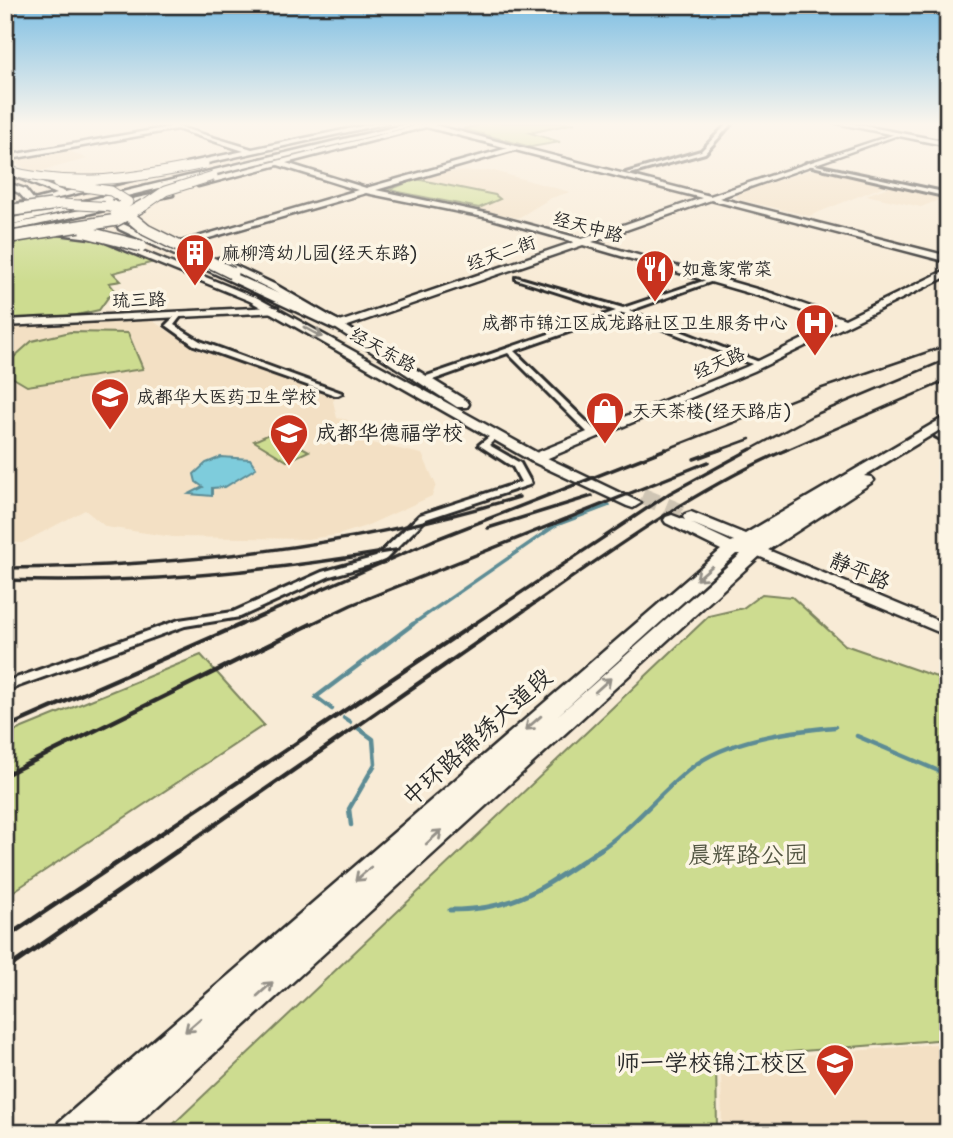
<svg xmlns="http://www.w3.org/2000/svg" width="953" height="1138" font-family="'Shantell Sans','LXGW WenKai TC',sans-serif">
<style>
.built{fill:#f3e0c4}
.green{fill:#cddc90;stroke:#7c845e;stroke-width:2}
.water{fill:#7eccdc;stroke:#5d8c95;stroke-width:2}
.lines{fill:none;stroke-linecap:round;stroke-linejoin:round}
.stream-far2{stroke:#5d8c95;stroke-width:3.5}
.stream-far1{stroke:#5d8c95;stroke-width:4.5}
.stream{stroke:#5d8c95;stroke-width:5}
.primary-tunnel{stroke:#cfc5b4;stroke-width:17;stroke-dasharray:17 9;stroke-linecap:butt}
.street-casing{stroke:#2b2b2b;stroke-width:6}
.secondary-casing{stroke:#2b2b2b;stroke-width:5}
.primary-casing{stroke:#2b2b2b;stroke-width:5}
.highway-casing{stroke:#2b2b2b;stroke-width:5}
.street{fill:#fcf5e5;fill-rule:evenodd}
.secondary{fill:#fcf5e5;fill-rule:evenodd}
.primary{fill:#fcf5e5;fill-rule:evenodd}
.highway{fill:#fcf5e5;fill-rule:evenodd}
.rail-far3{stroke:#2b2b2b;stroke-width:2.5}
.rail-far2{stroke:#2b2b2b;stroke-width:3.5}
.rail-far1{stroke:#2b2b2b;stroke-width:4.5}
.rail{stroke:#2b2b2b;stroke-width:5}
.highway-bridge-far1-casing{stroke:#2b2b2b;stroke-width:11;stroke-linecap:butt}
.highway-bridge-casing{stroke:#2b2b2b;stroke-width:14;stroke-linecap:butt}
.highway-bridge-far1{stroke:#fcf5e5;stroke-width:9}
.highway-bridge{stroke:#fcf5e5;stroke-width:11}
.oneway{stroke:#949088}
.labels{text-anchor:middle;stroke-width:7;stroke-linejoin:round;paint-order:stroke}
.far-street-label{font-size:18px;fill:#2b2b2b;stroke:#fcf5e5}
.far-poi-label{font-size:18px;fill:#2b2b2b;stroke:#fcf5e5;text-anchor:start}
.poi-label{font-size:21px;fill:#2b2b2b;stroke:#fcf5e5;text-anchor:start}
.street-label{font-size:21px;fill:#2b2b2b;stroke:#fcf5e5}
.near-street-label{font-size:24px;fill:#2b2b2b;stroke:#fcf5e5}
.near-park-label{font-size:24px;fill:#545744;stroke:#fcf5e5}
.near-poi-label{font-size:24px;fill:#2b2b2b;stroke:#fcf5e5;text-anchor:end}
</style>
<rect width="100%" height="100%" fill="#f8ebd6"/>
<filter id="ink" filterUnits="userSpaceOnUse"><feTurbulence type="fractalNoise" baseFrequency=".0143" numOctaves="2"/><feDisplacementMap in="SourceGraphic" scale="14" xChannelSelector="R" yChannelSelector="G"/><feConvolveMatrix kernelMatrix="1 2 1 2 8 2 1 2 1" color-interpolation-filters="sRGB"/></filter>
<g filter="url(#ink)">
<!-- built -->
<g class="built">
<polygon points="68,150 87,159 33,173 12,161"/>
<polygon points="810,170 829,171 889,184 809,216 738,199 736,194"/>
<polygon points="494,171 570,192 551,198 518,218 382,188 440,172"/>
<polygon points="894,185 946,197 921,207 866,195"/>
<polygon points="141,318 153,321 195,349 337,396 333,401 337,418 348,420 339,436 422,454 436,485 432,496 366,526 338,535 307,539 173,537 106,527 85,510 22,543 5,542 5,325"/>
<polygon points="948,1043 948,1133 722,1133 721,1062"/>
</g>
<!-- green -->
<g class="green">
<polygon points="488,123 575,123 530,133 560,142 531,147 463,129"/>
<polygon points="416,179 495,195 500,199 479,208 389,190"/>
<polygon points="66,220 154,262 113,273 121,281 109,283 114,289 99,310 77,315 75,318 5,321 5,234"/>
<polygon points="70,332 128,333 143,369 27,386 5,373 5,365 32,341"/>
<polygon points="274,432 309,451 287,461 254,441"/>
<polygon points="762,594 792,597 845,645 948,681 948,1039 716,1058 717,1133 164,1133 709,616 743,608"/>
<polygon points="201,655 264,725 5,897 5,735"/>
</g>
<!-- water -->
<polygon class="water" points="221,457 250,459 256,468 225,487 212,488 212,496 189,494 203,487 196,482 194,474 206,463"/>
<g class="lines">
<!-- stream-far2 -->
<polyline class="stream-far2" points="410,626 556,525 609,505"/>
<!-- stream-far1 -->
<g class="stream-far1">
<polyline points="332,709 316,697 413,624"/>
<polyline points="344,718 350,722"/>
<polyline points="857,736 948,775"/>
<polyline points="351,825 349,809 375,764 373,739 358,728"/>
<path d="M598,851c35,-23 60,-57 93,-83 37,-29 99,-37 144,-41"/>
</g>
<!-- stream -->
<path class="stream" d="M450,910c70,0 95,-25 151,-61"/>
<!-- primary-tunnel -->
<polyline class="primary-tunnel" points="642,496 683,513"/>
<!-- street casing -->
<g class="street-casing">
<g id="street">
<polygon points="728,123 732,123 705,153 630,174 626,173 701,151"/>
<polygon points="806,163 948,193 948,197 808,165"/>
<polygon points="516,277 623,308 712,278 716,278 716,280 629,311 764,364 757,366 623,313 514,351 597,432 597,436 591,436 508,353 427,382 421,382 421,378 616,311 516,279"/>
<polygon points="176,315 181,316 174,325 200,341 342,393 338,395 335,395 194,345 166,325"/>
<polygon points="495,432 499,435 489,445 520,463 531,483 529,485 426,519 384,561 330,576 240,617 185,626 5,691 5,682 179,620 233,612 322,572 376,557 420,515 521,482 513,467 479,445"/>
<polygon points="939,433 948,437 948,443 935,436"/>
</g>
</g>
<!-- secondary casing -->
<g class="secondary-casing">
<g id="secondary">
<polygon points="5,123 17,123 5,126"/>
<polygon points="166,123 252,149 377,123 388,123 189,167 186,163 244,151 177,129 5,160 5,156 170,127"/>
<path d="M437,123l-3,2 276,71 188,-63v2l-179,63 229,58v6l-237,-62 -119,42 182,52 71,25 103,-50v7l-194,95 -213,90h-10v-6l215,-88 90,-44 -70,-25 -183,-53 -244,84 -69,-40 -59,-29 8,-2 57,27 64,37 234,-80 -85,-24 -123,-25 -185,53 -7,-2 184,-54 -80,-25 -80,21 -3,-4 231,-59zM426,127l82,21 -142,40 -80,-25zM515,150l187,48 -120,41 -92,-25 -114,-24z"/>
<polygon points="7,169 65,192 140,175 144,177 22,207 19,203 27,202 19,193 5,187 5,182 25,189 34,200 57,194 7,173"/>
<polygon points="170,191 173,195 5,232 5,226"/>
<polygon points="54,228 103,235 259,299 250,301 98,239 51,233 50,231"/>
<polygon points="274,307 278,308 278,312 5,326 5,320"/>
<polygon points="756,545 948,625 948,636 751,553 748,550 751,547"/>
</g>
</g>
<!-- primary casing -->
<g class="primary-casing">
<g id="primary">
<polygon points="836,123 849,123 948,142 948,146"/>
<polygon points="254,296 541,455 641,503 633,508 627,506 531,461 250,301 248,299"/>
<polygon points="339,322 467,401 469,404 467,407 457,407 335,328 335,324"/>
<path d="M948,415v10l-84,51 7,1 3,3 -3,3 -109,71 -635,579h-72l4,-11 662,-572 -55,-27 -2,-3 2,-3 6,-2 13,5 -2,-3 2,-3 6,-2 54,22zM691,523l43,18 -3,1zM736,554h5l-185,163z"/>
</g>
</g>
<!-- highway casing -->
<g class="highway-casing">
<g id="highway">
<polygon points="411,123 424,123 5,226 5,220"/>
<polygon points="123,224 344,323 345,326 334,329 119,229 118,227"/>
</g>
</g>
<!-- street -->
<use href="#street" class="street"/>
<!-- secondary -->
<use href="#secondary" class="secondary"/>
<!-- primary -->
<use href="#primary" class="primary"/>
<!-- highway -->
<use href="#highway" class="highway"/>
<!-- rail-far3 -->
<g class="rail-far3">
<polyline points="662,451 822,388 948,345"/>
<polyline points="717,451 750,439"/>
<polyline points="748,451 812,416 948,359"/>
<polyline points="784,451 948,380"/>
</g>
<!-- rail-far2 -->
<g class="rail-far2">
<polyline points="694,459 722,449"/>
<polyline points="488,528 592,496"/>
<path d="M5,568c178,-2 343,-20 514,-71"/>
<path d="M5,580c132,5 261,-8 391,-30"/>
<polyline points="238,626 434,540 666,449"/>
<polyline points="307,626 351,605 708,462"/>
<polyline points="471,626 670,493 751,449"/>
<path d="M502,626c90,-62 186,-134 286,-177"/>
</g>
<!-- rail-far1 -->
<g class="rail-far1">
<polyline points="5,728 242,624"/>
<polyline points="5,775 311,624"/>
<polyline points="135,851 474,624"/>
<polyline points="177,851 504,624"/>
</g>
<!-- rail -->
<g class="rail">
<polyline points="5,938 138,849"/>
<polyline points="5,970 180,849"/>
</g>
<!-- highway-bridge-far1 casing -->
<g class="highway-bridge-far1-casing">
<g id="highway-bridge-far1">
<path d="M5,170c68,19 131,8 199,-6"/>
<polyline points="57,183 111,191 128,202 122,207"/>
<polyline points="37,207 62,204 114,207"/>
<polyline points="142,207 165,191 213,176"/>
</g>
</g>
<!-- highway-bridge casing -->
<g class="highway-bridge-casing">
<g id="highway-bridge">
<polyline points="109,205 122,210 146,230 232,273"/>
<polyline points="6,211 51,205"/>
<polyline points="116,213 124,205"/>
<polyline points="86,232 141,246"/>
<polyline points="5,238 117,220 144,205"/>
</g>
</g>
<!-- highway-bridge-far1 -->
<use href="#highway-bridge-far1" class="highway-bridge-far1"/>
<!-- highway-bridge -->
<use href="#highway-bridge" class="highway-bridge"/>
</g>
<!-- one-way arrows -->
<defs><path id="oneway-shaft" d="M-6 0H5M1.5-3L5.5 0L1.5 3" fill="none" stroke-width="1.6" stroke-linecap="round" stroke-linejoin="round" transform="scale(1.75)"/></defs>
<g class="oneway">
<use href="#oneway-shaft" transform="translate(313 332) rotate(29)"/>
<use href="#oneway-shaft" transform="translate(704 573) rotate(139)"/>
<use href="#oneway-shaft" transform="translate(603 685) rotate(-42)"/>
<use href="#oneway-shaft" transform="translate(533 723) rotate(139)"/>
<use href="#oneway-shaft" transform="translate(434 837) rotate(-42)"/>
<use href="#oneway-shaft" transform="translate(363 874) rotate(138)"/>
<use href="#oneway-shaft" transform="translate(265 989) rotate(-42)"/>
<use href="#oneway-shaft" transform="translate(193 1025) rotate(139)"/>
</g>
</g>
<!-- sky -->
<linearGradient id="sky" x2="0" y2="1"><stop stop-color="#7dbee3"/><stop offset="0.44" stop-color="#fcf6ed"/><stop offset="1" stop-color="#fcf6ed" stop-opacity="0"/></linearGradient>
<rect width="953" height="282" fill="url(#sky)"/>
<!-- icons -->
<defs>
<g id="building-pin" transform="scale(2.0125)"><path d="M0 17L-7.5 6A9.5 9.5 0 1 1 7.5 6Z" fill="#c8321e" stroke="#fcf5e5"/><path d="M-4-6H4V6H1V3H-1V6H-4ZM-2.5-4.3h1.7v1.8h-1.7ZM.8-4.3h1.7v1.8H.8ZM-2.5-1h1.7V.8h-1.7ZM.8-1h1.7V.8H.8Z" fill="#fff"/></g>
<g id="restaurant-pin" transform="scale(2.0125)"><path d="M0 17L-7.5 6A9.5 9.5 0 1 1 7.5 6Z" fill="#c8321e" stroke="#fcf5e5"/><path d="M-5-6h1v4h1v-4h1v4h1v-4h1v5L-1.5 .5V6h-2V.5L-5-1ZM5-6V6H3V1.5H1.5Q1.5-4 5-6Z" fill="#fff"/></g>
<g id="hospital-pin" transform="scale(2.0125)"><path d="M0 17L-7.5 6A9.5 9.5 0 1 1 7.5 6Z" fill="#c8321e" stroke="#fcf5e5"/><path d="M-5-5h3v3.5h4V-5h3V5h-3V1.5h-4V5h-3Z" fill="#fff"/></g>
<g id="university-pin" transform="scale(2.0125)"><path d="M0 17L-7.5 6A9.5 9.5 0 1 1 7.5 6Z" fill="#c8321e" stroke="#fcf5e5"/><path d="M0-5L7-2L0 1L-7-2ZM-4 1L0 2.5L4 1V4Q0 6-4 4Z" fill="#fff"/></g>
<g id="shop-pin" transform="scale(2.0125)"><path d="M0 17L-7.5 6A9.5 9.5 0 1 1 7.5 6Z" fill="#c8321e" stroke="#fcf5e5"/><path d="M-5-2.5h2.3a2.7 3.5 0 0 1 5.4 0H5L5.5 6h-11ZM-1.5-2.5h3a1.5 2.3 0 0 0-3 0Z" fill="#fff"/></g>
<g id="school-pin" transform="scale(2.0125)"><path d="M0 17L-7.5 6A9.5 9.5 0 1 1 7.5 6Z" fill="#c8321e" stroke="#fcf5e5"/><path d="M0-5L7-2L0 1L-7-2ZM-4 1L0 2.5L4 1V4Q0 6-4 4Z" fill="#fff"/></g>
</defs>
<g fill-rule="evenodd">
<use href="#building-pin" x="195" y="253"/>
<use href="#restaurant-pin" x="655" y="269"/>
<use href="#hospital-pin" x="815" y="323"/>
<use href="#university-pin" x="110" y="397"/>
<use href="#shop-pin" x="605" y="411"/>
<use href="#school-pin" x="289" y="433"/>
<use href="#school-pin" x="835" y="1063"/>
</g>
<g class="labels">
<!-- far-street labels -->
<g class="far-street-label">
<text transform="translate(588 227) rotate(15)" y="6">经天中路</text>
<text transform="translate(501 253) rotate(-19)" y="6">经天二街</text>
<text transform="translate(139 300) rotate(-2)" y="6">琉三路</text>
<text transform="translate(383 350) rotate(29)" y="6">经天东路</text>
<text transform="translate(719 363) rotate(-23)" y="6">经天路</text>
</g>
<!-- far-poi labels -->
<g class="far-poi-label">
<text x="222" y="259">麻柳湾幼儿园(经天东路)</text>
<text x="682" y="275">如意家常菜</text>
<text x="788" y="329" text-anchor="end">成都市锦江区成龙路社区卫生服务中心</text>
<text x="137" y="403">成都华大医药卫生学校</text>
<text x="632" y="417">天天茶楼(经天路店)</text>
</g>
<!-- poi labels -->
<g class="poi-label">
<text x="316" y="440">成都华德福学校</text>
</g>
<!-- street labels -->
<g class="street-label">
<text transform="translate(860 571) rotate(23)" y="7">静平路</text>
</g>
<!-- near-street labels -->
<g class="near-street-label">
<text transform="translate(477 737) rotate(-42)" y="8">中环路锦绣大道段</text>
</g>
<!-- near-park labels -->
<g class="near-park-label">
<text x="748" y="863">晨辉路公园</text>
</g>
<!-- near-poi labels -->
<g class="near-poi-label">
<text x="808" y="1071">师一学校锦江校区</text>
</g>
</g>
<!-- margin -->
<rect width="953" height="1138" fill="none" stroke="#fcf5e5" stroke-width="28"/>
<rect x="14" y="14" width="925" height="1110" fill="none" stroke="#2b2b2b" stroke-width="2.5" filter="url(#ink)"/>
</svg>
